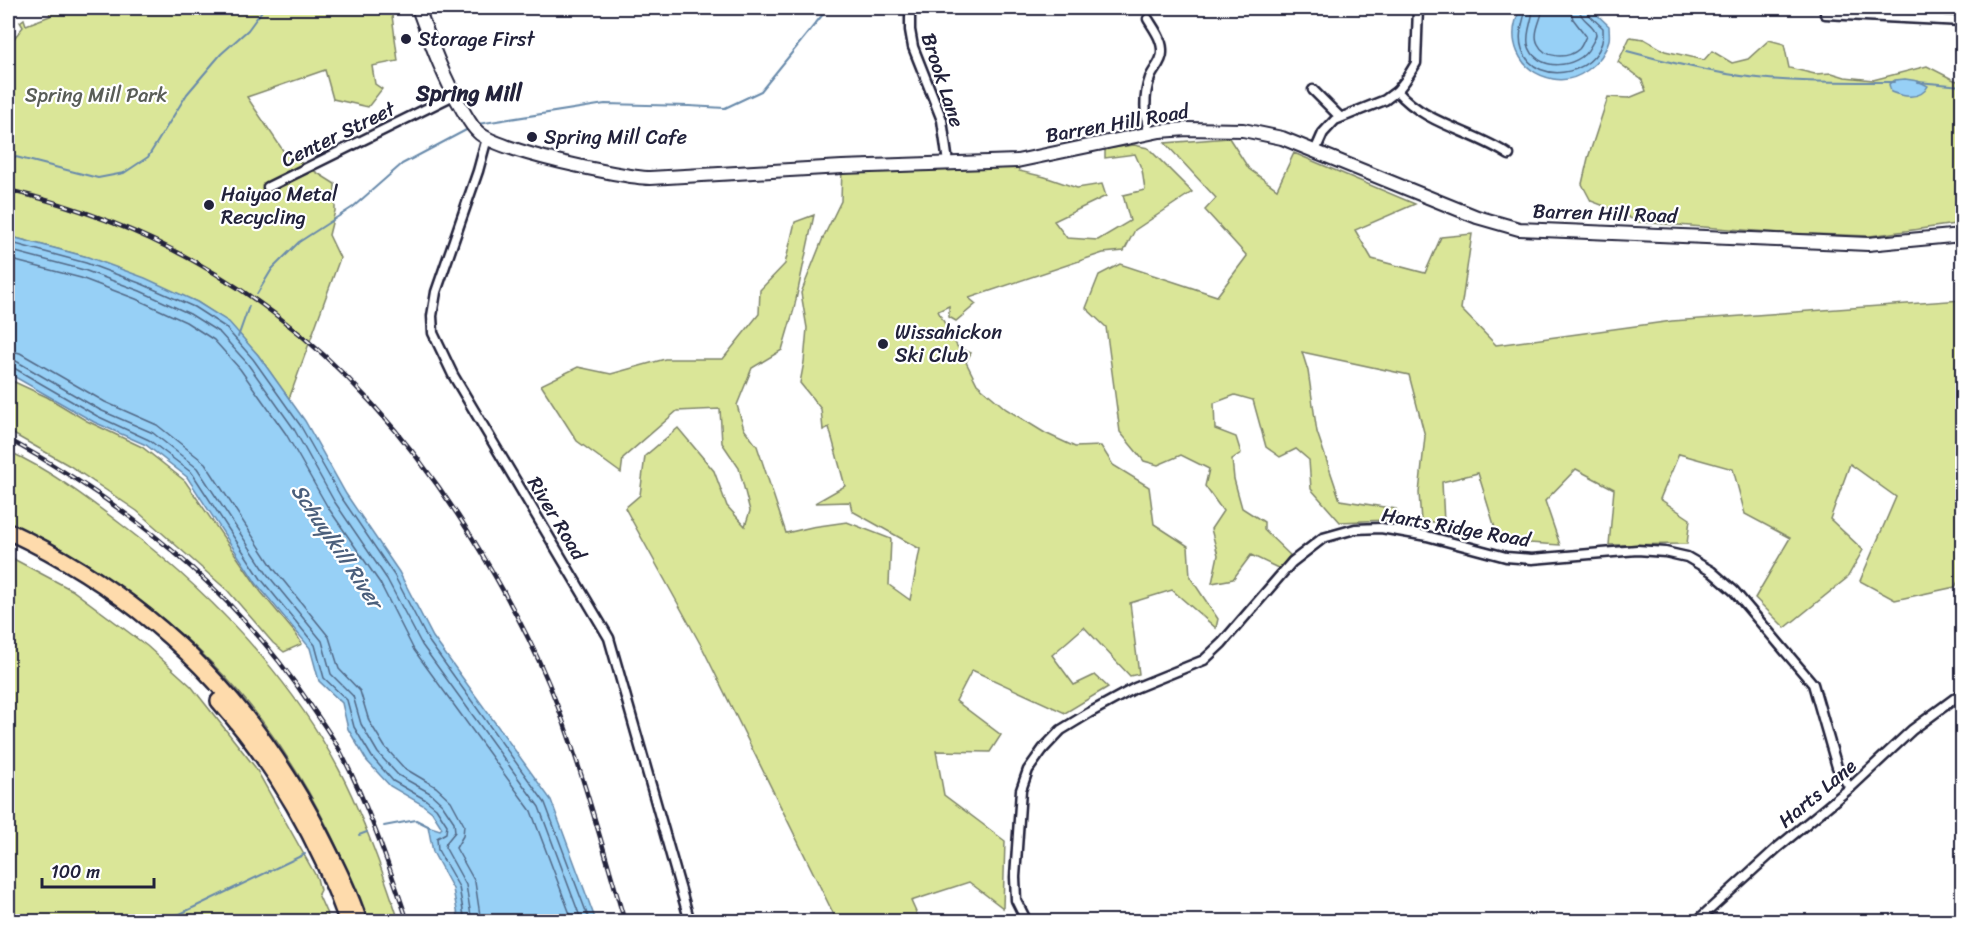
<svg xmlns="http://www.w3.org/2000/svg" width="1970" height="929" font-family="Sriracha,sans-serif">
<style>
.green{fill:#dae698;stroke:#7e846a;stroke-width:1.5}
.water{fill:#97d0f6;stroke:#688aab;stroke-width:1.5}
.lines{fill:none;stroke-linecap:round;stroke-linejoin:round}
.shore{stroke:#516886;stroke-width:1.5}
.stream{stroke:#688aab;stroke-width:2}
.street-casing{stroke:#22223b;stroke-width:13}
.secondary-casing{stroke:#22223b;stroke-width:16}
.highway-casing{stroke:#22223b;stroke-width:20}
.street{stroke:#fff;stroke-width:8}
.secondary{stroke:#fff;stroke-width:12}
.highway{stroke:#fedbac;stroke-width:15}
.rail-casing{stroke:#22223b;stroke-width:4.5}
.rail{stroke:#fff;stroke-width:2;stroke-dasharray:7;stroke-linecap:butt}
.poi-dot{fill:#22223b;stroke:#fff;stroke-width:2}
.labels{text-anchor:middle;stroke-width:4.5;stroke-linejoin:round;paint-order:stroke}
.poi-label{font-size:20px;fill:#22223b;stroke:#fff;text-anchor:start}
.street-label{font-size:20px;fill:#22223b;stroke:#fff}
.park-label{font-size:20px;fill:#595d57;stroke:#fff}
.water-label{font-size:21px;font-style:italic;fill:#4b5f7c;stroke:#fff}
.quarter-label{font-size:22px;font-weight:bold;fill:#22223b;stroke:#fff}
</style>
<rect width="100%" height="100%" fill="#fff"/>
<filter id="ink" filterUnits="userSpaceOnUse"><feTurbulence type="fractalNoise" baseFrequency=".0167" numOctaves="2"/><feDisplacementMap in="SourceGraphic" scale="12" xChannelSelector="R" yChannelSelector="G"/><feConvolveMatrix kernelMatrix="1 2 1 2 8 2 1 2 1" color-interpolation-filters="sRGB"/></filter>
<g filter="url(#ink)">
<!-- green -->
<g class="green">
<polygon points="55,8 59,8 61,12 73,8 391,8 398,61 372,66 375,84 382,89 368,107 333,99 325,70 247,97 284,152 335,184 335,211 329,235 340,258 289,399 258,355 229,323 197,302 84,256 8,236 8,46 23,27 20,22 24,19 26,25 50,16 49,9"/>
<polygon points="1630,37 1644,39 1665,51 1704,60 1712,51 1732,63 1748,59 1769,40 1784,44 1789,68 1815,74 1832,73 1845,77 1873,80 1927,66 1954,80 1962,82 1962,223 1870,236 1782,233 1638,222 1612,209 1591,201 1582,184 1588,158 1608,97 1629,98 1646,91 1642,80 1618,62"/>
<polygon points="1229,138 1249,169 1277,189 1294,153 1415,204 1355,230 1372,259 1425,273 1441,237 1472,234 1461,309 1496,345 1672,321 1962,300 1962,575 1955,587 1895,600 1860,581 1896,497 1850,464 1830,519 1863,550 1847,578 1785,628 1755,598 1790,538 1745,514 1733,469 1679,454 1660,499 1690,519 1687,544 1609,545 1614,489 1576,469 1545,501 1560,545 1499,541 1478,473 1442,482 1444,523 1421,521 1419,493 1425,436 1409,375 1302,352 1308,371 1317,432 1340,500 1396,509 1401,523 1388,520 1340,522 1311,489 1309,460 1296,449 1280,457 1266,447 1253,400 1235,395 1214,403 1215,429 1236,437 1241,453 1232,459 1234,479 1242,508 1264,522 1264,530 1290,555 1280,569 1251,555 1233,579 1212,583 1218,555 1211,529 1223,511 1205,486 1209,469 1181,455 1158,465 1144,461 1120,432 1106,327 1086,308 1099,275 1120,264 1217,296 1247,256 1205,210 1216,198 1165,143"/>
<polygon points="1134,145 1148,148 1192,192 1135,230 1124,251 1103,253 969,298 976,304 956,321 949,317 949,306 938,311 958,348 971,353 966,362 977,384 1006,409 1045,433 1075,447 1101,446 1113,465 1149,487 1154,524 1188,546 1190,577 1218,619 1216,628 1172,590 1130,603 1139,674 1130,676 1084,627 1052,655 1074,685 1095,675 1108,687 1065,713 972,670 956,701 1001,735 990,752 936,751 944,795 1005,841 1003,908 969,882 911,901 920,921 837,921 702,647 625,508 640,495 645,456 678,428 714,471 727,506 745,526 750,511 739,468 722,443 720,409 677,411 623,458 621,473 577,441 541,385 578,367 611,374 665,359 723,359 759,314 760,290 785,264 795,222 814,215 794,309 782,350 752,368 737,405 744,429 757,446 786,533 812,527 847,522 891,539 889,585 910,600 920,549 852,511 850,502 815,503 845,486 829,427 823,430 821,409 800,383 804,362 807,328 801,293 823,238 841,201 842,167 1018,166 1019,171 1045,177 1077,188 1102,184 1106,196 1054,221 1067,238 1098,240 1130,221 1123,195 1145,190 1142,170 1135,154 1105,158 1105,149"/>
<polygon points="8,379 47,397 87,421 142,447 185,481 261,592 296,634 302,644 284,652 273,643 228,591 137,511 70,466 8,431"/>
<path d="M8,451c40,18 79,47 114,74 97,74 189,172 236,285 16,37 29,74 41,111h-31c-26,-70 -60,-139 -106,-200 -61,-82 -161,-158 -254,-199z"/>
<polygon points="8,556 72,590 147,646 191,686 255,767 317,878 320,890 318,894 330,921 8,921"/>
</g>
<!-- water -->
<g class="water">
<path d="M1521,8h69l19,18c0,5 1,10 0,14 -6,23 -32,44 -56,39 -36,-7 -48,-41 -32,-71z"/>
<path d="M1905,79l13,2 10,5c-7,14 -24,11 -37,6l-2,-8 6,-4z"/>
<polygon points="8,236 88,257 145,278 197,302 229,322 258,355 305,421 346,494 399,572 433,637 551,800 596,921 459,921 453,889 433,852 428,826 440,830 442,828 432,812 423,805 390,786 367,761 348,729 342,703 319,681 310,648 256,583 187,477 146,445 94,422 8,373"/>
</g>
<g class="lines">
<!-- shore -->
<g class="shore">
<path d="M1526,8c-2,13 -9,26 -4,41 13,41 86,25 81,-21l-15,-14 -1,-6"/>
<path d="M1533,8c0,12 -7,23 -5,36 7,29 51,25 62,3 2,-4 6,-9 6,-13 -1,-10 -16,-13 -17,-26"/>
<path d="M1543,8c-1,11 -11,25 -5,36 7,15 30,15 41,5 3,-3 5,-9 7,-13l-13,-17 -3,-11"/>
<polyline points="8,242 86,263 142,284 194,307 225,327 253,359 300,425 341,497 394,575 428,640 545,803 590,922"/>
<polyline points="8,250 84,270 140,291 190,314 220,333 247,363 294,429 334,501 387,579 422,645 539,807 582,922"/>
<polyline points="8,259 81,278 136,299 186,322 214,340 240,369 286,434 327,506 380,583 414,650 531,811 573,922"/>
<polyline points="8,350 20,353 105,402 157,425 205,463 274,569 329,637 339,669 360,691 369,721 385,747 404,768 436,787 451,801 464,825 463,836 456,848 475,882 481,922"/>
<polyline points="8,359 16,361 100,410 153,433 197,468 267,574 322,641 331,674 353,696 361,724 378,753 398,775 430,793 442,804 454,822 455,832 446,843 445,847 466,885 472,922"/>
<polyline points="8,367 14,368 97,416 149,440 192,473 261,579 315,645 324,678 347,700 354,727 372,757 393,781 426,800 436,808 447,825 446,833 437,838 438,850 459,887 465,922"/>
</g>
<!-- stream -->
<g class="stream">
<path d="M1627,51c33,9 66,17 100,23 55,9 112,8 167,8"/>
<polyline points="1918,82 1962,86"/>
<polyline points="478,124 605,104 689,106 725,108 761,91 828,8"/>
<polyline points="8,155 98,178 124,173 148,157 187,94 221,54 248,30 264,8"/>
<polyline points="257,294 272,269 299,242 353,207 402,164 470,128"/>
<polyline points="238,337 249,306"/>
<polyline points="384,826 416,820 430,827"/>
<polyline points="359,835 367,832"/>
<polyline points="134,922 180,914 305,854"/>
</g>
<!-- street casing -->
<g class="street-casing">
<g id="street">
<polyline points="910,8 910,30 913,47 942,120 948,163"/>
<polyline points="1825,14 1962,21"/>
<polyline points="1920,17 1921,8"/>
<path d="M1148,19c6,10 15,21 14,34 0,9 -9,17 -12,25 -7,19 -5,36 -1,56"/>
<polyline points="1313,90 1340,117"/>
<path d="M1397,91c29,34 77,40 112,64"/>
<polyline points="487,138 478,171 436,292 432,316 433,333 453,375 609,638 690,922"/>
<polyline points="1315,151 1323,133 1335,120 1385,100 1397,91 1405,81 1416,63 1418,8"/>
<polyline points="268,187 454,95"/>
<polyline points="1027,922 1016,900 1015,877 1021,790 1028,770 1043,749 1061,730 1089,713 1135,688 1204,660 1222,643 1292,562 1323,538 1355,529 1381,528 1427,536 1506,557 1532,559 1637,550 1665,552 1687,557 1711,571 1734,591 1813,684 1837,767 1850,788"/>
<polyline points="1696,922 1777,848 1850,788 1912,730 1962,693"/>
</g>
</g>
<!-- secondary casing -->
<g class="secondary-casing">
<path id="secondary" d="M418,8c13,35 25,69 44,101 5,8 9,17 16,23 18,19 143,45 172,46l192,-11 175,-6 143,-30 27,-2 56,1 39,8 195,79 42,12 349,15 94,-9"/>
</g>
<!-- highway casing -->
<g class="highway-casing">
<g id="highway">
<path d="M8,531c141,66 247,171 316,311 13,26 26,52 35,80"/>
<path d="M219,701c56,63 101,141 129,221"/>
</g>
</g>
<!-- street -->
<use href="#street" class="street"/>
<!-- secondary -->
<use href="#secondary" class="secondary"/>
<!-- highway -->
<use href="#highway" class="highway"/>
<!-- rail casing -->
<g class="rail-casing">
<g id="rail">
<path d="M8,190c204,48 350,166 460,341 31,50 59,100 81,153 31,77 52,158 76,238"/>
<path d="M8,439c119,65 225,150 301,264 10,15 21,30 30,46 29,55 49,114 69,173"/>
</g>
</g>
<!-- rail -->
<use href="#rail" class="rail"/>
</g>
</g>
<!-- markers -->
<g class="poi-dot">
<circle cx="406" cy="39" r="6"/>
<circle cx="532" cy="137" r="6"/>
<circle cx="209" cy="205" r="6"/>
<circle cx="883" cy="344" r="6"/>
</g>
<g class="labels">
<!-- poi labels -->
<g class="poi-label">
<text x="418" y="46">Storage First</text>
<text x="544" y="144">Spring Mill Cafe</text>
<text x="221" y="201">Haiyao Metal<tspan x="221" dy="23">Recycling</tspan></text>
<text x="895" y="339">Wissahickon<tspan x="895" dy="23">Ski Club</tspan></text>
</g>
<!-- street labels -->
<g class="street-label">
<text transform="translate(943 80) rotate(72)" y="7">Brook Lane</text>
<text transform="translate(1117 123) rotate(-10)" y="7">Barren Hill Road</text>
<text transform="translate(338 134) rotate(-26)" y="7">Center Street</text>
<text transform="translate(1605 213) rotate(2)" y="7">Barren Hill Road</text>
<text transform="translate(557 518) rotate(59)" y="7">River Road</text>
<text transform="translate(1456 527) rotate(10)" y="7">Harts Ridge Road</text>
<text transform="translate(1817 793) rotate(-40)" y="7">Harts Lane</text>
</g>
<!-- park labels -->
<g class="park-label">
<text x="96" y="102">Spring Mill Park</text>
</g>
<!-- water labels -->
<g class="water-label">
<text transform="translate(337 546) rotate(56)" y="7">Schuylkill River</text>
</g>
<!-- quarter labels -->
<g class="quarter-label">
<text x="469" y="101">Spring Mill</text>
</g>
</g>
<!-- margin -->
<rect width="1970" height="929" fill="none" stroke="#fff" stroke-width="30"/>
<rect x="15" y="15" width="1940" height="899" fill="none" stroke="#22223b" stroke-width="2" filter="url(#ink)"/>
<!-- scale -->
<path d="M42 878v9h112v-9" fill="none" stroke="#22223b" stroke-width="3"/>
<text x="51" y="878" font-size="18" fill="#22223b" stroke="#ffffff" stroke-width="4.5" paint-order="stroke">100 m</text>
</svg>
